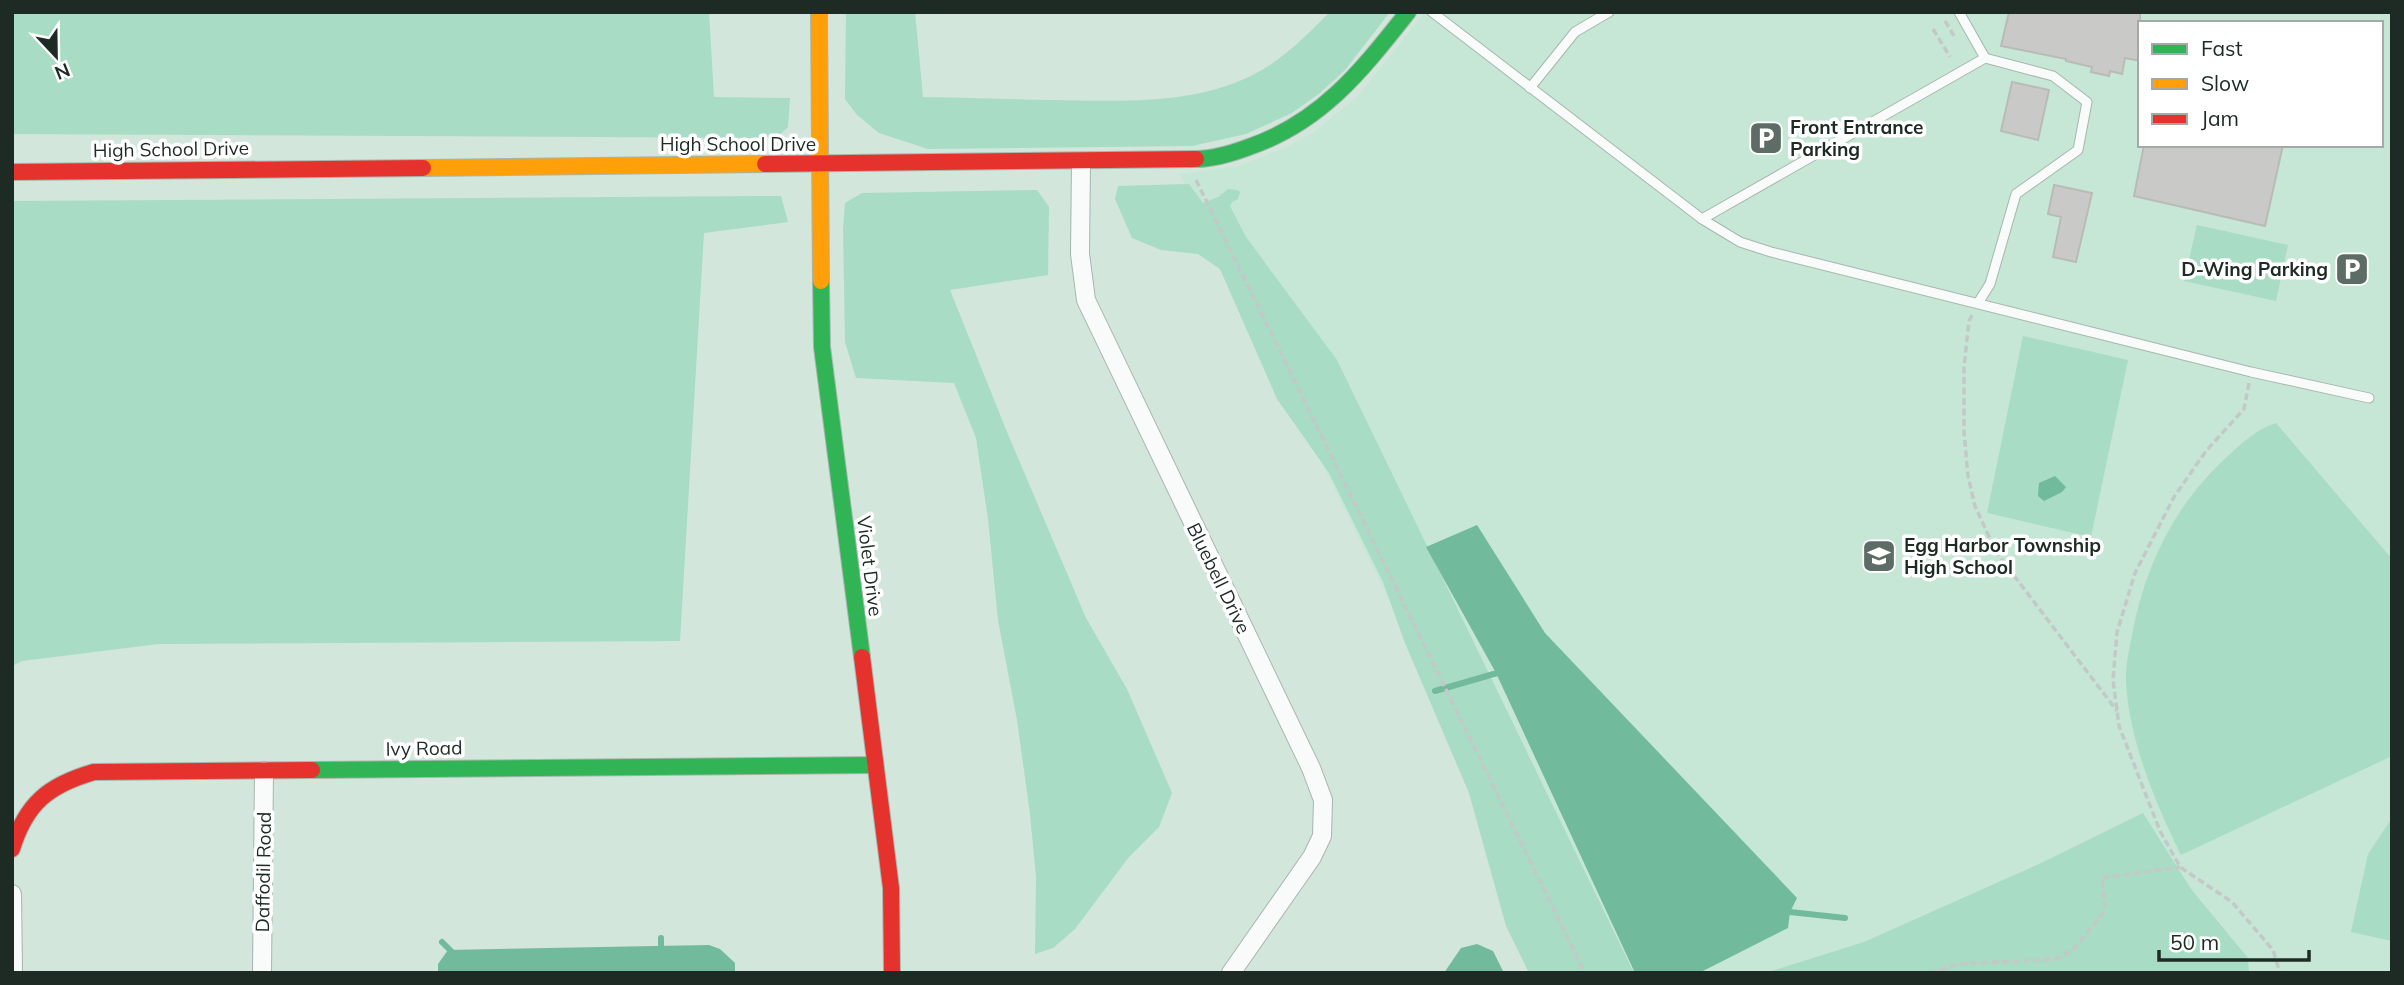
<svg xmlns="http://www.w3.org/2000/svg" width="2404" height="985" font-family="Mulish,sans-serif">
<style>
.built{fill:#c6e7d6;fill-rule:evenodd}
.green{fill:#a8dcc4}
.water{fill:#71ba9c}
.lines{fill:none;stroke-linecap:round;stroke-linejoin:round}
.stream{stroke:#71ba9c;stroke-width:6}
.building{fill:#c9cac7;stroke:#b9bbb7;stroke-width:2}
.lane-casing{stroke:#a7b6ae;stroke-width:11}
.street-casing{stroke:#a7b6ae;stroke-width:20}
.fast-casing{stroke:#a7b6ae;stroke-width:18}
.slow-casing{stroke:#a7b6ae;stroke-width:18}
.jam-casing{stroke:#a7b6ae;stroke-width:18}
.path{stroke:#c3c9c6;stroke-width:3.5;stroke-dasharray:7 3.5;stroke-linecap:butt}
.lane{stroke:#f8fbfa;stroke-width:9}
.street{stroke:#f8fbfa;stroke-width:18}
.fast{stroke:#30b455;stroke-width:16}
.slow{stroke:#ff9f0a;stroke-width:16}
.jam{stroke:#e5322d;stroke-width:16}
.labels{text-anchor:middle;stroke-width:7;stroke-linejoin:round;paint-order:stroke}
.poi-label{font-size:19px;font-weight:bold;fill:#1e2b25;stroke:#fff;text-anchor:start}
.street-label{font-size:19px;fill:#1e2b25;stroke:#fff}
</style>
<rect width="100%" height="100%" fill="#d2e6dc"/>
<!-- built -->
<path class="built" d="M1425,12h967v961h-820l-392,-799 60,-8 47,-19 27,-15 44,-36zM2140,23h241v122h-241z"/>
<!-- green -->
<g class="green">
<polygon points="12,12 709,12 714,97 790,98 788,127 776,138 12,134"/>
<path d="M846,12h69l8,85c43,1 85,2 128,3 72,1 155,7 219,-35 22,-15 41,-34 60,-53h60l-45,58 -25,23 -28,20 -46,21 -54,12 -264,3 -49,-16 -22,-18 -12,-16z"/>
<polygon points="1189,184 1203,203 1218,197 1228,189 1237,190 1240,192 1238,199 1232,202 1230,206 1246,237 1337,360 1634,973 1529,973 1506,926 1469,793 1405,643 1383,582 1329,473 1277,399 1220,269 1198,254 1161,250 1132,238 1115,199 1118,186"/>
<polygon points="1037,190 1049,207 1048,275 950,290 1007,432 1086,618 1127,689 1172,793 1159,827 1129,857 1075,929 1053,948 1035,954 1036,877 1030,814 1017,720 998,620 988,519 976,438 954,383 856,378 845,342 843,229 845,203 862,193"/>
<polygon points="781,196 788,222 704,233 680,641 158,644 22,661 12,666 12,201"/>
<polygon points="2197,225 2288,245 2276,301 2184,281"/>
<polygon points="2023,336 2128,360 2091,537 1987,513"/>
<path d="M2276,423l116,136v197l-211,99c-26,-53 -51,-112 -55,-172 -1,-16 3,-32 6,-48 13,-70 43,-131 96,-179 15,-14 29,-27 48,-33z"/>
<polygon points="2143,813 2191,889 2248,958 2249,973 1765,973 1864,942 2039,864"/>
<polygon points="2392,818 2392,941 2351,932 2368,854"/>
</g>
<!-- water -->
<g class="water">
<polygon points="2055,476 2066,487 2062,492 2044,501 2038,496 2039,483"/>
<polygon points="1477,525 1545,633 1797,898 1790,912 1788,928 1699,973 1635,973 1496,673 1426,547"/>
<polygon points="1477,944 1493,951 1504,973 1444,973 1461,948"/>
<polygon points="709,945 720,949 735,963 735,973 438,973 438,964 448,950"/>
</g>
<g class="lines">
<!-- stream -->
<g class="stream">
<polyline points="1435,691 1504,671"/>
<polyline points="1785,909 1790,912 1845,918"/>
<polyline points="442,942 455,955"/>
<polyline points="661,953 661,938"/>
</g>
</g>
<!-- building -->
<g class="building">
<polygon points="2009,12 2140,12 2140,61 2125,58 2122,74 2110,71 2109,76 2091,72 2092,67 2066,61 2066,59 2001,46"/>
<polygon points="2012,82 2049,90 2038,140 2001,131"/>
<polygon points="2144,145 2283,145 2265,226 2134,196"/>
<polygon points="2054,185 2092,193 2076,262 2053,257 2061,217 2048,214"/>
</g>
<g class="lines">
<!-- lane casing -->
<g class="lane-casing">
<g id="lane">
<polyline points="1432,12 1702,219 1740,242 1771,252 2251,372 2369,398"/>
<polyline points="1959,12 1985,58"/>
<polyline points="1530,88 1575,32 1609,12"/>
<polyline points="1702,219 1985,58 2053,76 2087,102 2078,150 2016,194 1990,284 1978,303"/>
</g>
</g>
<!-- street casing -->
<g class="street-casing">
<g id="street">
<polyline points="1081,162 1080,254 1086,300 1311,768 1323,800 1322,836 1312,857 1231,973"/>
<polyline points="12,894 13,973"/>
<polyline points="262,973 264,771"/>
</g>
</g>
<!-- fast casing -->
<g class="fast-casing">
<g id="fast">
<path d="M1196,159c17,0 37,-6 53,-12 73,-25 113,-77 159,-135"/>
<polyline points="821,281 822,347 862,657"/>
<polyline points="312,770 874,765"/>
</g>
</g>
<!-- slow casing -->
<g class="slow-casing">
<g id="slow">
<polyline points="819,12 821,281"/>
<polyline points="423,168 765,164"/>
</g>
</g>
<!-- jam casing -->
<g class="jam-casing">
<g id="jam">
<polyline points="765,164 1196,159"/>
<polyline points="12,172 423,168"/>
<polyline points="862,657 891,888 892,973"/>
<path d="M12,849c14,-46 37,-64 82,-77l218,-2"/>
</g>
</g>
<!-- path -->
<g class="path">
<polyline points="1945,21 1954,36"/>
<polyline points="1933,29 1950,57"/>
<polyline points="1196,180 1585,973"/>
<polyline points="1972,315 1969,321 1964,367 1964,432 1968,476 1975,506 1996,552 2117,711"/>
<polyline points="2249,383 2244,409 2206,451 2174,497 2135,573 2117,632 2113,680 2119,726 2160,831 2180,867 2232,902 2273,950 2280,973"/>
<polyline points="1930,973 1959,964 2056,959 2073,950 2105,911 2102,878 2180,867"/>
</g>
<!-- lane -->
<use href="#lane" class="lane"/>
<!-- street -->
<use href="#street" class="street"/>
<!-- fast -->
<use href="#fast" class="fast"/>
<!-- slow -->
<use href="#slow" class="slow"/>
<!-- jam -->
<use href="#jam" class="jam"/>
</g>
<!-- icons -->
<defs>
<g id="parking-square" transform="scale(1.75)"><rect x="-9" y="-9" width="18" height="18" rx="4" fill="#5d6c65" stroke="#fff"/><path d="M-3.5-5.5H1a3.5 3.5 0 0 1 0 7H-1V5.5H-3.5ZM-1-3.4V-.6H.8a1.4 1.4 0 0 0 0-2.8Z" fill="#fff"/></g>
<g id="school-square" transform="scale(1.75)"><rect x="-9" y="-9" width="18" height="18" rx="4" fill="#5d6c65" stroke="#fff"/><path d="M0-5L7-2L0 1L-7-2ZM-4 1L0 2.5L4 1V4Q0 6-4 4Z" fill="#fff"/></g>
</defs>
<g fill-rule="evenodd">
<use href="#parking-square" x="1766" y="138"/>
<use href="#parking-square" x="2352" y="269"/>
<use href="#school-square" x="1879" y="556"/>
</g>
<g class="labels">
<!-- poi labels -->
<g class="poi-label">
<text x="1790" y="134">Front Entrance<tspan x="1790" dy="22">Parking</tspan></text>
<text x="2328" y="276" text-anchor="end">D-Wing Parking</text>
<text x="1904" y="552">Egg Harbor Township<tspan x="1904" dy="22">High School</tspan></text>
</g>
<!-- street labels -->
<g class="street-label">
<text x="738" y="151">High School Drive</text>
<text transform="translate(171 149) rotate(-1)" y="7">High School Drive</text>
<text transform="translate(870 566) rotate(83)" y="7">Violet Drive</text>
<text transform="translate(1219 578) rotate(64)" y="7">Bluebell Drive</text>
<text transform="translate(424 748) rotate(-1)" y="7">Ivy Road</text>
<text transform="translate(263 872) rotate(-89)" y="7">Daffodil Road</text>
</g>
</g>
<!-- border -->
<rect width="2404" height="985" fill="none" stroke="#1e2b25" stroke-width="28"/>
<!-- legend -->
<rect x="2138" y="21" width="245" height="126" fill="#ffffff" stroke="#a5aaa8" stroke-width="2"/>
<rect x="2152" y="44" width="35" height="10" fill="#30b455" stroke="#a5aaa8" stroke-width="2"/>
<text x="2201" y="56" font-size="21" fill="#1e2b25">Fast</text>
<rect x="2152" y="79" width="35" height="10" fill="#ff9f0a" stroke="#a5aaa8" stroke-width="2"/>
<text x="2201" y="91" font-size="21" fill="#1e2b25">Slow</text>
<rect x="2152" y="114" width="35" height="10" fill="#e5322d" stroke="#a5aaa8" stroke-width="2"/>
<text x="2201" y="126" font-size="21" fill="#1e2b25">Jam</text>
<!-- north arrow -->
<g transform="translate(56 56) rotate(158)" stroke="#ffffff" stroke-width="5" paint-order="stroke">
<path d="M0-5L12 26L0 18L-12 26Z" fill="#1e2b25"/>
<text y="-10" font-size="19" font-weight="bold" text-anchor="middle" fill="#1e2b25">N</text>
</g>
<!-- scale -->
<path d="M2159 950v10h150v-10" fill="none" stroke="#1e2b25" stroke-width="3.5"/>
<text x="2170" y="950" font-size="21" fill="#1e2b25" stroke="#ffffff" stroke-width="5" paint-order="stroke">50 m</text>
</svg>
